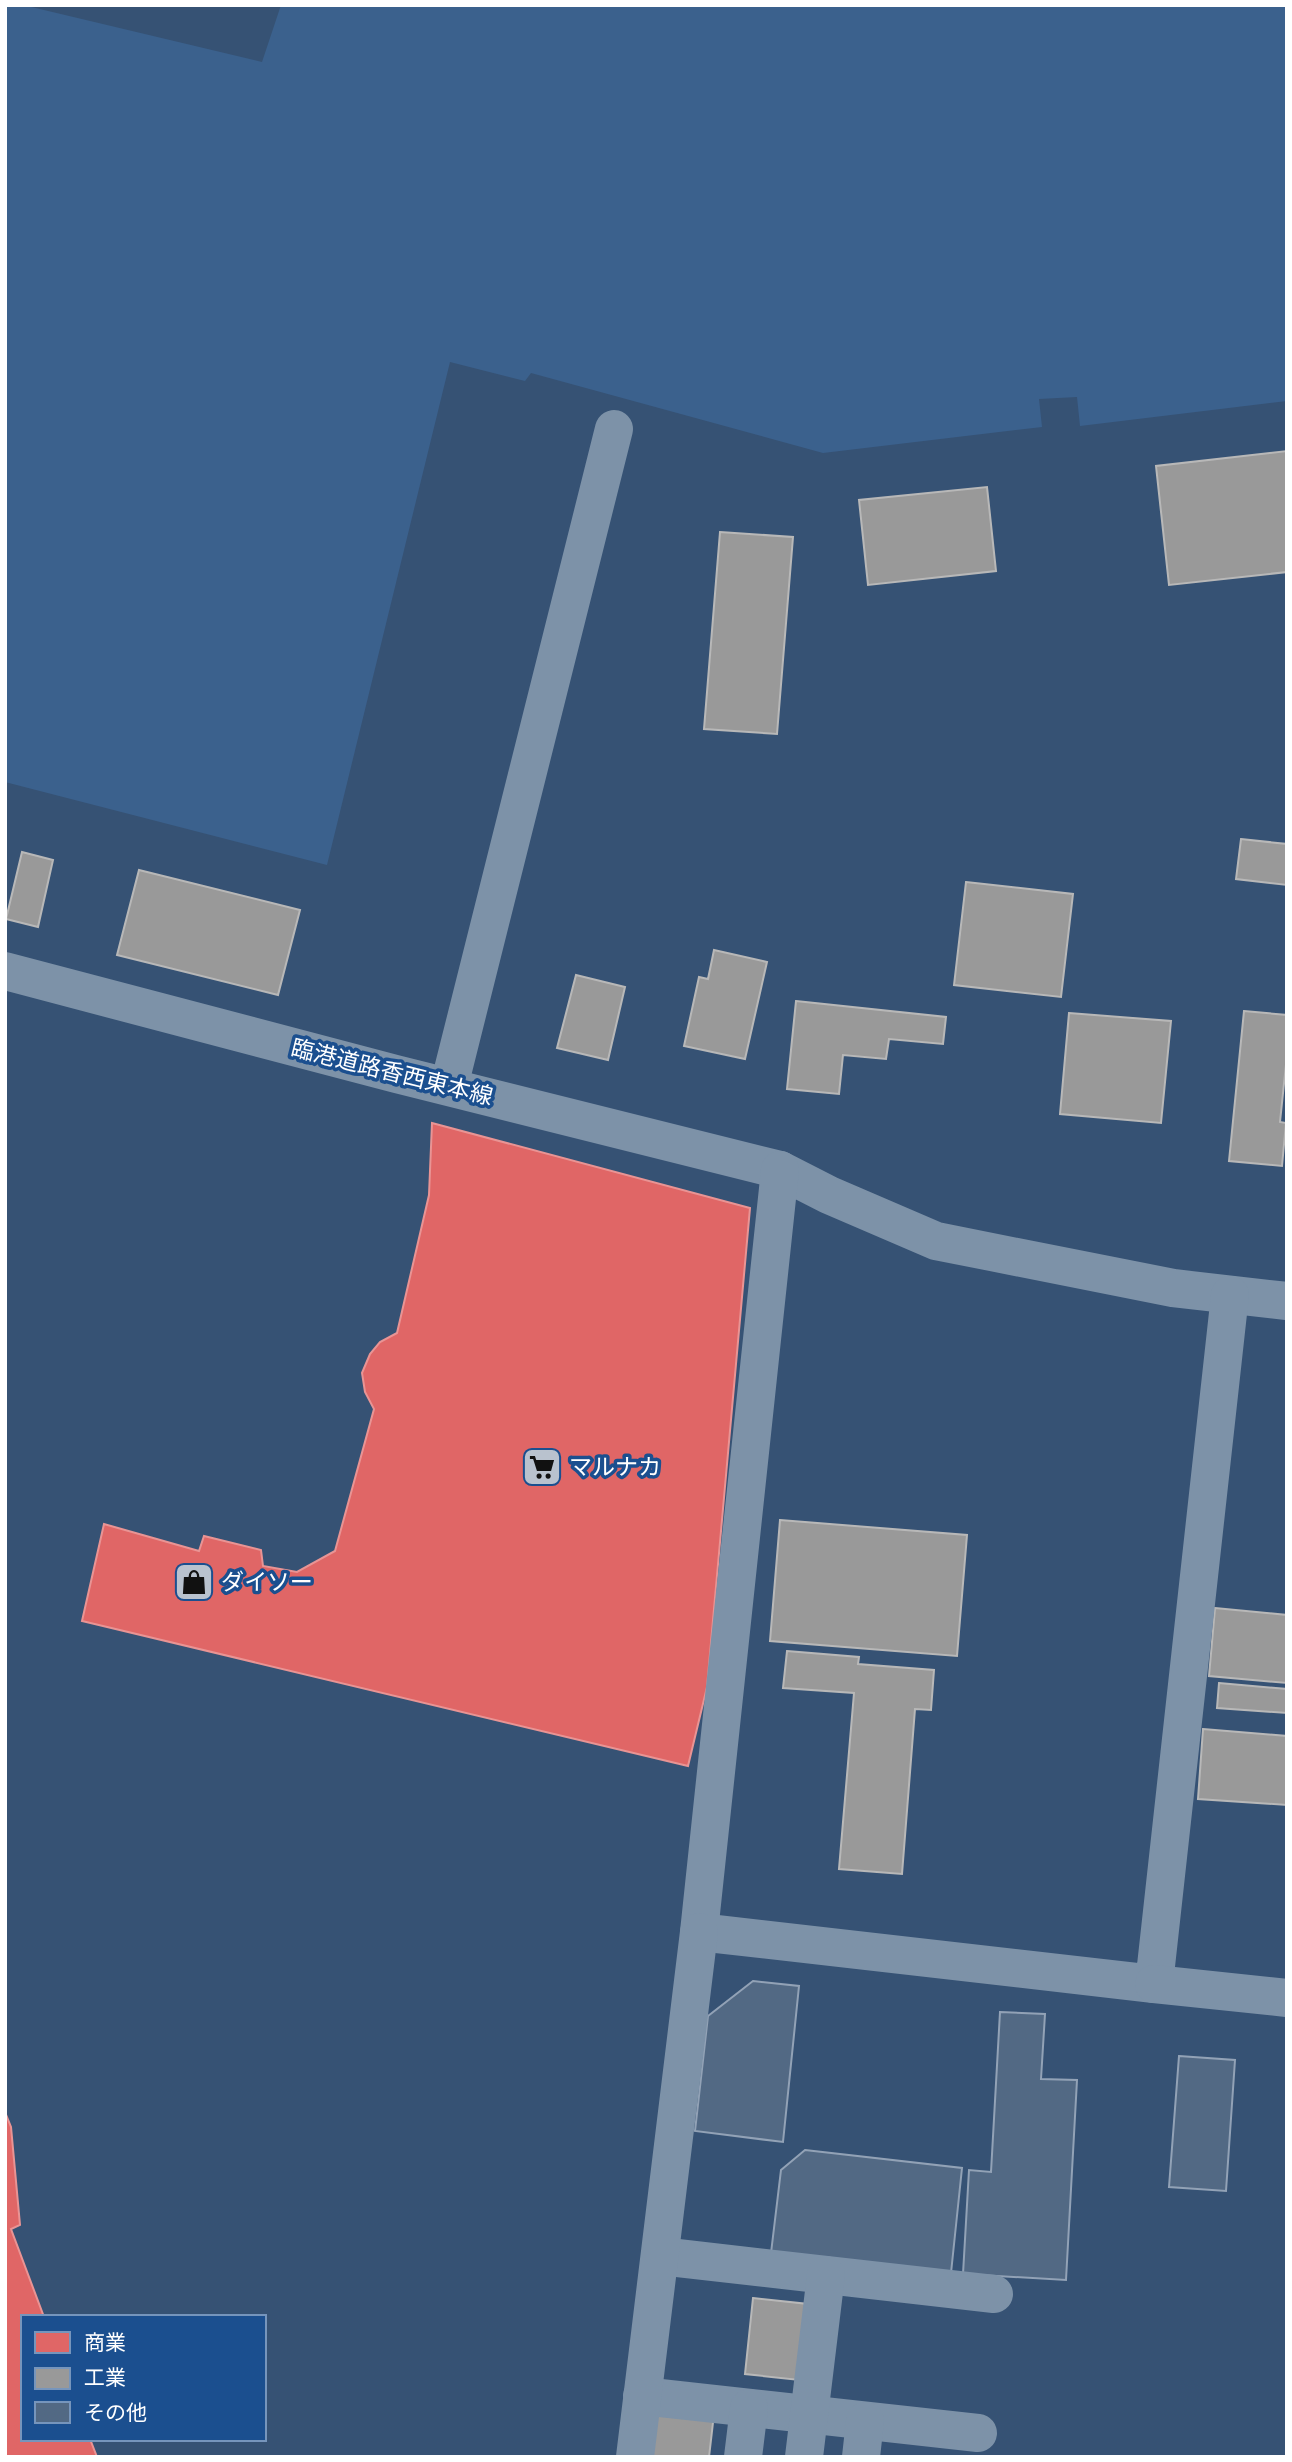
<svg xmlns="http://www.w3.org/2000/svg" width="1292" height="2462" font-family="Ubuntu,'Noto Sans JP',sans-serif">
<style>
.water{fill:#3b618d}
.shops{fill:#e06666;stroke:#e99494;stroke-width:2}
.industry{fill:#999;stroke:#b8b8b8;stroke-width:2}
.building{fill:#526984;stroke:#92a2b6;stroke-width:2}
.lines{fill:none;stroke-linecap:round;stroke-linejoin:round}
.minor{stroke:#7d92a8;stroke-width:38}
.labels{text-anchor:middle;stroke-width:7;stroke-linejoin:round;paint-order:stroke}
.street-label{font-size:23px;fill:#fff;stroke:#1b4f8f}
.poi-label{font-size:23px;fill:#fff;stroke:#1b4f8f;text-anchor:start}
</style>
<rect width="100%" height="100%" fill="#365274"/>
<!-- water -->
<polygon class="water" points="5,5 23,5 262,62 281,5 1287,5 1287,401 1080,426 1077,397 1039,399 1042,427 823,453 531,373 525,381 450,362 327,865 5,782"/>
<!-- shops -->
<g class="shops">
<polygon points="432,1123 750,1208 707,1687 688,1766 82,1621 104,1524 199,1551 204,1536 261,1550 263,1566 297,1572 335,1551 374,1409 365,1392 362,1373 370,1354 380,1342 397,1333 429,1195"/>
<polygon points="5,2112 11,2127 20,2225 11,2229 44,2317 23,2317 23,2439 90,2439 97,2457 5,2457"/>
</g>
<!-- industry -->
<g class="industry">
<polygon points="1287,451 1287,572 1169,585 1156,466"/>
<polygon points="987,487 996,571 868,585 859,500"/>
<polygon points="720,532 793,537 777,734 704,729"/>
<polygon points="1241,839 1287,844 1287,885 1236,879"/>
<polygon points="22,852 53,860 38,927 6,919"/>
<polygon points="139,870 300,910 278,995 117,955"/>
<polygon points="966,882 1073,894 1061,997 954,985"/>
<polygon points="714,950 767,962 745,1059 684,1046 699,977 708,979"/>
<polygon points="576,975 625,987 608,1060 557,1048"/>
<polygon points="796,1001 946,1017 943,1044 889,1039 886,1059 843,1055 839,1094 787,1089"/>
<polygon points="1244,1011 1287,1015 1287,1055 1280,1122 1286,1123 1282,1166 1229,1161"/>
<polygon points="1069,1013 1171,1021 1161,1123 1060,1114"/>
<polygon points="780,1520 967,1535 957,1656 770,1641"/>
<polygon points="1215,1608 1287,1615 1287,1683 1209,1676"/>
<polygon points="787,1651 859,1657 858,1664 934,1670 931,1710 915,1709 902,1874 839,1869 854,1693 783,1688"/>
<polygon points="1219,1683 1287,1689 1287,1713 1217,1708"/>
<polygon points="1203,1729 1287,1736 1287,1805 1198,1799"/>
<polygon points="753,2298 808,2304 799,2380 745,2374"/>
<polygon points="653,2407 714,2414 709,2457 647,2457"/>
</g>
<!-- building -->
<g class="building">
<polygon points="753,1981 799,1986 783,2142 695,2131 708,2016"/>
<polygon points="1000,2012 1045,2014 1041,2079 1077,2080 1066,2280 963,2274 969,2170 991,2172"/>
<polygon points="1179,2056 1235,2060 1226,2191 1169,2187"/>
<polygon points="805,2150 962,2168 951,2273 771,2253 781,2170"/>
</g>
<g class="lines">
<!-- minor -->
<g class="minor">
<polyline points="5,971 396,1074 780,1170 829,1195 936,1241 1173,1288 1287,1301"/>
<polyline points="449,1086 614,429"/>
<polyline points="780,1170 699,1932 1154,1984 1230,1295"/>
<polyline points="1154,1984 1287,1998"/>
<polyline points="660,2256 994,2294"/>
<polyline points="642,2396 978,2433"/>
<polyline points="635,2457 699,1932"/>
<polyline points="743,2457 749,2408"/>
<polyline points="804,2457 826,2275"/>
<polyline points="861,2457 865,2421"/>
</g>
</g>
<!-- icons -->
<defs>
<g id="supermarket-square" transform="scale(2.0125)"><rect x="-9" y="-9" width="18" height="18" rx="4" fill="#b9c2ce" stroke="#1b4f8f"/><path d="M-6-5.5h2.5l.6 2H6L4.5 2H-2.5L-4.4-4H-6ZM-1.5 3.2a1.3 1.3 0 1 0 .1 0ZM3 3.2a1.3 1.3 0 1 0 .1 0Z" fill="#111"/></g>
<g id="shop-square" transform="scale(2.0125)"><rect x="-9" y="-9" width="18" height="18" rx="4" fill="#b9c2ce" stroke="#1b4f8f"/><path d="M-5-2.5h2.3a2.7 3.5 0 0 1 5.4 0H5L5.5 6h-11ZM-1.5-2.5h3a1.5 2.3 0 0 0-3 0Z" fill="#111"/></g>
</defs>
<g fill-rule="evenodd">
<use href="#supermarket-square" x="542" y="1467"/>
<use href="#shop-square" x="194" y="1582"/>
</g>
<g class="labels">
<!-- street labels -->
<g class="street-label">
<text transform="translate(392 1072) rotate(14)" y="8">臨港道路香西東本線</text>
</g>
<!-- poi labels -->
<g class="poi-label">
<text x="569" y="1475">マルナカ</text>
<text x="221" y="1590">ダイソー</text>
</g>
</g>
<!-- border -->
<rect width="1292" height="2462" fill="none" stroke="#ffffff" stroke-width="14"/>
<!-- legend -->
<rect x="21" y="2315" width="245" height="126" fill="#1b4f8f" stroke="#7695bc" stroke-width="2"/>
<rect x="35" y="2332" width="35" height="21" fill="#e06666" stroke="#7695bc" stroke-width="2"/>
<text x="84" y="2350" font-size="21" fill="#ffffff">商業</text>
<rect x="35" y="2368" width="35" height="21" fill="#999999" stroke="#7695bc" stroke-width="2"/>
<text x="84" y="2385" font-size="21" fill="#ffffff">工業</text>
<rect x="35" y="2402" width="35" height="21" fill="#526984" stroke="#7695bc" stroke-width="2"/>
<text x="84" y="2420" font-size="21" fill="#ffffff">その他</text>
</svg>
